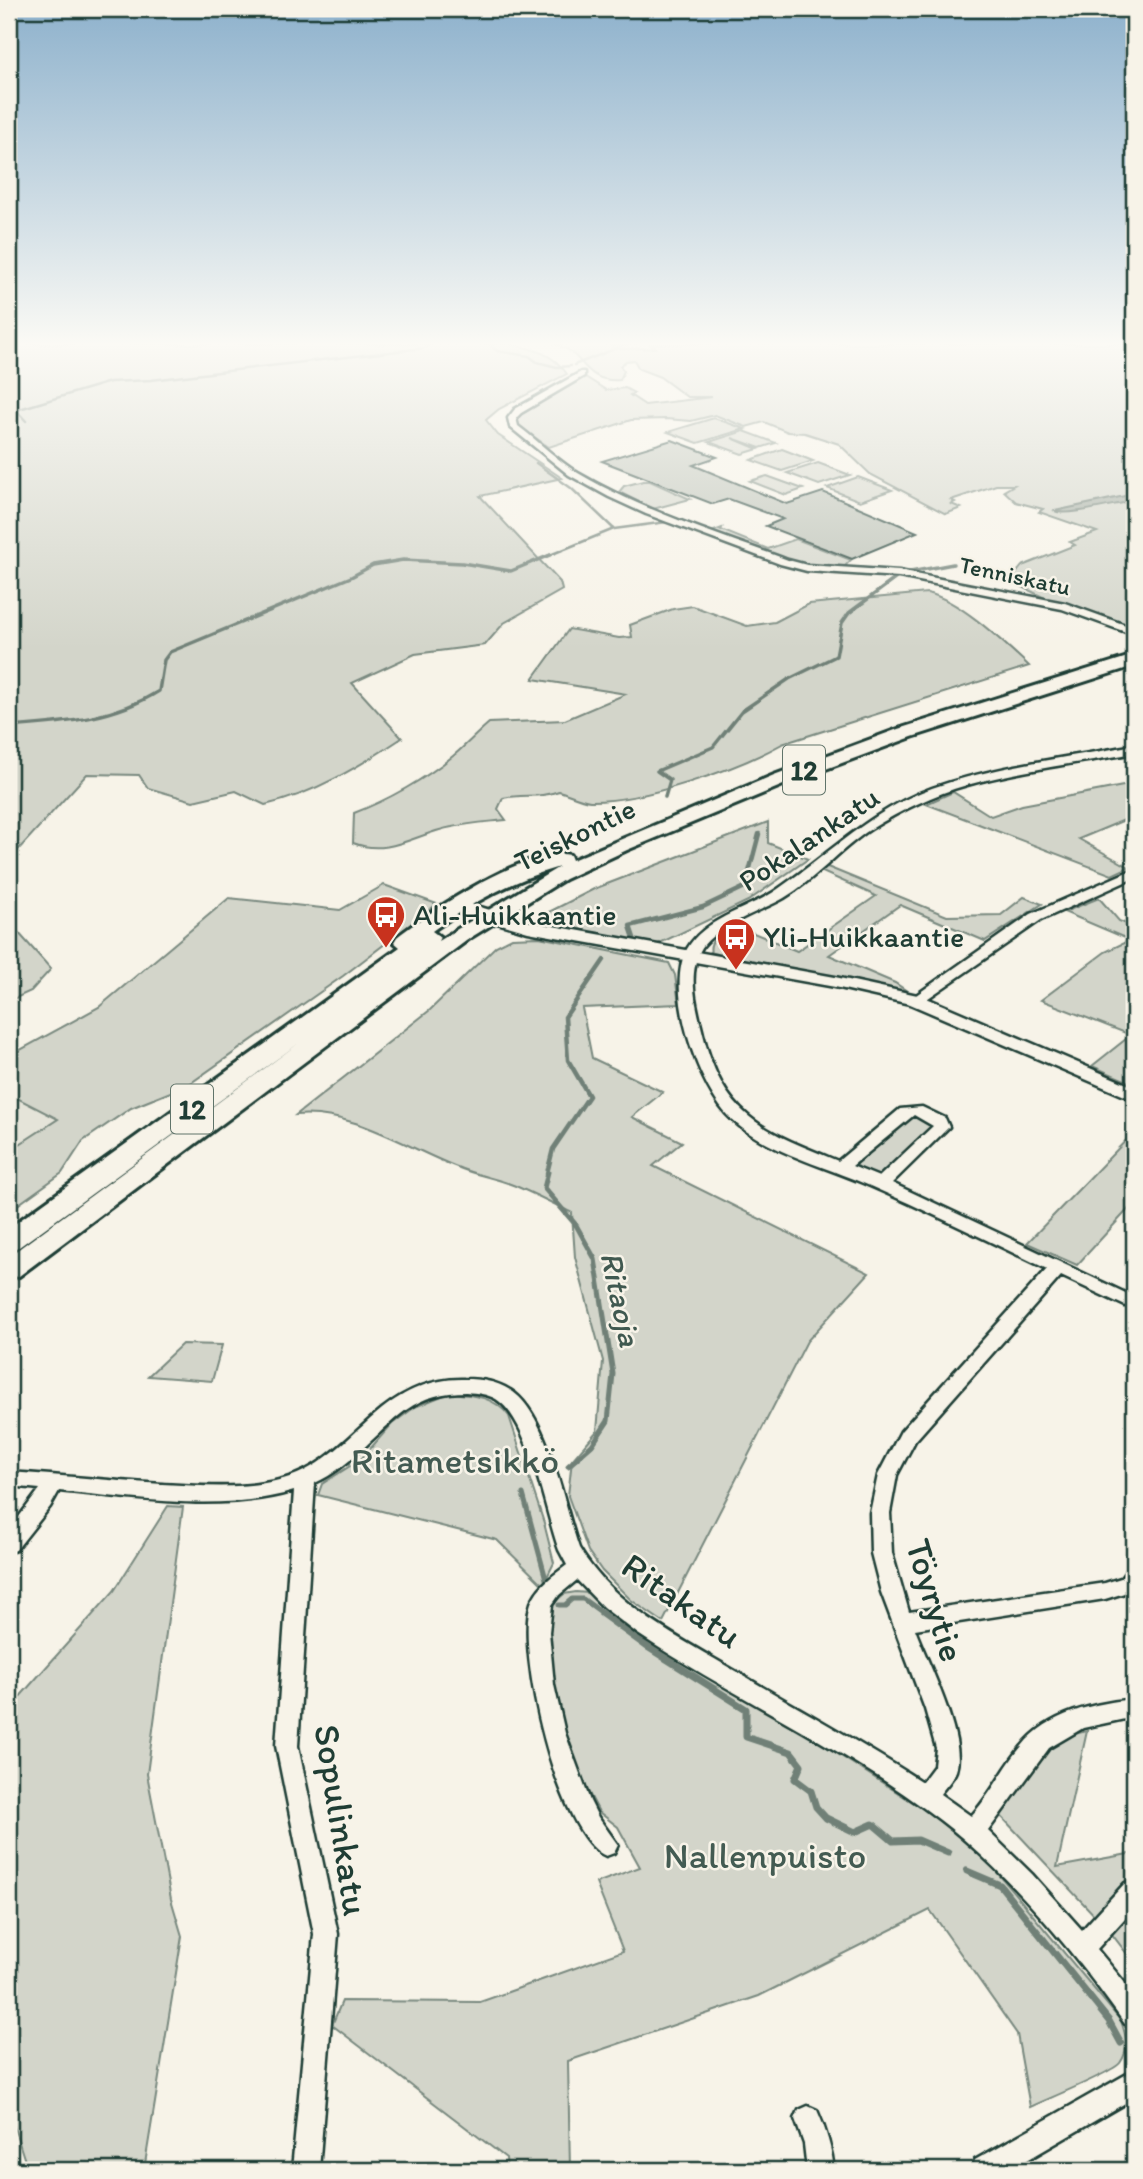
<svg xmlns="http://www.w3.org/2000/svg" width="1143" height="2179" font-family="Itim,sans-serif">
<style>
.built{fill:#e5e4d9}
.green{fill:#d3d5ca;stroke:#79897f;stroke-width:2}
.water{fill:#a4ada3;stroke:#6f8077;stroke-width:2}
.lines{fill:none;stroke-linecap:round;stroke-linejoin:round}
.stream-far4{stroke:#6f8077;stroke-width:2.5}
.stream-far3{stroke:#6f8077;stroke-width:3.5}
.stream-far2{stroke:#6f8077;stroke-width:4.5}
.stream-far1{stroke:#6f8077;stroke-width:5}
.stream{stroke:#6f8077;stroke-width:7}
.building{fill:#bbc1b6;stroke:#1f3d34;stroke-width:2}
.minor-casing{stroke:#1f3d34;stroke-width:5}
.tertiary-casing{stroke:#1f3d34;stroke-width:5}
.trunk-casing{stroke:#1f3d34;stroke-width:6}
.minor{fill:#f7f3e8;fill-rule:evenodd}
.tertiary{fill:#f7f3e8;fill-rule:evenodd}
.trunk{fill:#f7f3e8;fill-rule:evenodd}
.labels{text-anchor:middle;stroke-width:5;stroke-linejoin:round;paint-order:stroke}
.far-street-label{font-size:24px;fill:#1f3d34;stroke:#f7f3e8}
.shield{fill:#f7f3e8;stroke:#60746a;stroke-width:2}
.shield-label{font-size:28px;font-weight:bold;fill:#1f3d34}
.street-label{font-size:30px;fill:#1f3d34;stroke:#f7f3e8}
.poi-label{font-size:30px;fill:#1f3d34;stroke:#f7f3e8;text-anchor:start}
.water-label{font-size:32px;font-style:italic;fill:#405950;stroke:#f7f3e8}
.near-park-label{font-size:37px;fill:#435b52;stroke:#f7f3e8}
.near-street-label{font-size:37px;fill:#1f3d34;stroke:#f7f3e8}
</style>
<rect width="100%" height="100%" fill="#f7f3e8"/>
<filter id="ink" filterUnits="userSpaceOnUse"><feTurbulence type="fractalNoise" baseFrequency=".0143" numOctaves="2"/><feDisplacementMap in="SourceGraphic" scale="14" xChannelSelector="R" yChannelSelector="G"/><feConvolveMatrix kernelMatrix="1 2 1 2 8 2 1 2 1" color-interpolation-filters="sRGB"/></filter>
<g filter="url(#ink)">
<!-- built -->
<polygon class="built" points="9,1094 58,1119 9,1151"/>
<!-- green -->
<g class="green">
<path d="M9,344h499c25,5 44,8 59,30l-68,35 -13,11 12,15 64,43 -82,18 80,86 2,8 -58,33 -19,22 -70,9 -63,29 50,55c-42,28 -88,56 -137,67l-29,-14 -43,10 -45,-13 -9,-13 -52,-1 -78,86z"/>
<path d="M553,344h84l-27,2 10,3 37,-1 -8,-4h485v278l-11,2 -43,-16 -29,-7 -41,-20 12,-15 53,-21 -5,-3 27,-10 -58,-20 4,-3 -27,-7 -12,-11 10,-6h-18l-45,15 4,2 -4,2 10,4 -15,6 -76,-40 -31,-30 -34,-11 -17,-1 -24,-10 -18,5 -31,-12 -24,6 -25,-2 -35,1 -82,27 -32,-22 -3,-7 6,-7 62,-36 24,15 19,-2 9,5 -4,2 15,10 67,-8h-25l-27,-20 -21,-8 -5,-9 -8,1 -6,5 4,5 -4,9c-39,3 -35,-30 -67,-36z"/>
<polygon points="714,418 745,429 698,443 668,432"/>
<polygon points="744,431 776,443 760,448 732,438 758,449 742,454 709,442"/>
<polygon points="782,449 813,461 782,471 751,460"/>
<polygon points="818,463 850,475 819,485 787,473"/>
<polygon points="767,476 803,489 786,495 750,481"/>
<polygon points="858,477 892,490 860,501 827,488"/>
<polygon points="643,481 650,481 690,499 653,509 619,492 624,486"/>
<polygon points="722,528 721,530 768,549 796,539 851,560 843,568 793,562 711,532"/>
<path d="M927,593c33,7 77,50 102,73l-247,78c-46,26 -140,58 -192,57 -10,-1 -21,-7 -31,-10 -22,8 -34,2 -56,7l-5,11 8,11c-18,2 -36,3 -54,7 -35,6 -62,30 -99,16l1,-30c34,-13 71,-34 99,-57 12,-10 23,-22 36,-33l76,-3 61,-26 -93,-15 36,-50 50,9 13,-1 -2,-12 43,-16 20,-3 54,20 28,-4 34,-18z"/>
<polygon points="1134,784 1134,816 1079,839 1129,867 1112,875 926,804 953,792 991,816 1022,805"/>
<polygon points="768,822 768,843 808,859 748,901 658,944 557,927 545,921 547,913 594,889"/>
<path d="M825,866l122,50 54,-1 23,-18 18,7 -57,37 -85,-36 -71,50 66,28 15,10 -199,-40c-4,-16 14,-21 26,-27l60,25 79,-55 -56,-25z"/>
<polygon points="384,885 437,904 343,976 188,1085 131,1108 83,1141 62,1173 9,1211 9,1151 58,1119 9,1094 9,1056 99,1007 229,898 340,910"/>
<polygon points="1099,898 1119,921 1134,927 1134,1084 1092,1066 1131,1035 1041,1000 1105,952 1130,940 1064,912"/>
<polygon points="9,929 17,931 51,969 31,991 9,1001"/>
<path d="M539,937l130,26 6,12 4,29 -97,4 10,50 71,34 -31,25 50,25 -29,24 216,107 -62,68 -144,281 -32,-22 -29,-29 -14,-20 -20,-55 4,-36 25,-29 6,-70 -28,-104 -3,-44c-20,-10 -39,-20 -59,-28 -18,-7 -38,-10 -56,-18 -52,-20 -104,-57 -161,-52l134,-105 66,-64 16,-8z"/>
<polygon points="913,1114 935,1125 880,1176 858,1169 856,1160"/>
<polygon points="1134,1132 1134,1203 1077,1265 1027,1243"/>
<polygon points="182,1344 222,1345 212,1381 148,1376"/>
<path d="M449,1393c24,2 45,3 60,23l35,107 10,40 -11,22 -46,-45 -179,-45 4,-11 39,-25 31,-35 23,-17z"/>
<polygon points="168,1506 183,1507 147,1774 171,1899 182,1936 144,2170 19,2170 25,2161 9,2112 9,1709 114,1591"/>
<path d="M576,1592l12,1 36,31 32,21 160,95 126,81 49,44 130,156c5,14 9,28 -1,42 -8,10 -73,36 -90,44l-13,-73 -87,-124 -171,86 -191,65 2,109h-63l-1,-12 -174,-133 10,-24 138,1 143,-51 -27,-68 44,-16 -22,-40 -19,-15 -26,-49 -17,-51 -9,-79 3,-27 14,-12z"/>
<polygon points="1087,1731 1057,1867 1134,1853 1134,1876 1098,1919 1001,1816 1024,1773 1057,1738"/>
<polygon points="1134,1905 1134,1963 1111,1933"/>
</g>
<!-- water -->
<path class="water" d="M1134,494v7c-16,2 -68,16 -79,10z"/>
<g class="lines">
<!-- stream-far4 -->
<g class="stream-far4">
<polyline points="490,344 497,351 529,356 537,362 557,367 571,366"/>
<polyline points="574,365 627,344"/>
<polyline points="26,421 16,410 110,382 151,380 424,348 431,344"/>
<polyline points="536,463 571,488 614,529"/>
<polyline points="545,557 614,529 667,522"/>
</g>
<!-- stream-far3 -->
<g class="stream-far3">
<polyline points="905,573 953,564"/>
<path d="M9,727c53,-4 104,-7 150,-36l5,-31 6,-8 181,-75 22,-12 30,-5 59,3 49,8 39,-16"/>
<polyline points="665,797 670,780 657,771 713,747 742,711 789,679 836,656 842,623 849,613 896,578"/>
</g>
<!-- stream-far2 -->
<g class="stream-far2">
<polyline points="634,938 630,926 703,907 745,887 759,834"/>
<polyline points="547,1173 553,1149 589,1096 568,1060 565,1017 604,960"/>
</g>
<!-- stream-far1 -->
<g class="stream-far1">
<polyline points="548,1172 544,1188 576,1225 595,1259 613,1374 608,1421 592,1445 568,1466"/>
<polyline points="523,1494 546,1579"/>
<polyline points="559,1605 565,1605 572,1599 583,1599 605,1615"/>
</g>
<!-- stream -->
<g class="stream">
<polyline points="602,1614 646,1646 746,1709 746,1737 791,1752 801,1765 795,1779 811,1791 816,1807 826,1818 855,1832 873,1824 893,1841 918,1840 948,1853"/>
<polyline points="967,1871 1000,1885 1109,2021 1121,2043"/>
</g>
</g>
<!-- building -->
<polygon class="building" points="672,440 717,457 693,465 787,504 823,492 917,532 852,559 766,526 783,519 729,499 713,504 602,461"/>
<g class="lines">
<!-- minor casing -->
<g class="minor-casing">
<g id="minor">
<path d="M581,372h3v4l-63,37 -5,5 2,8c20,15 39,34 60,47 65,38 139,61 210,87l19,5 92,6 166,32 69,25v7l-72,-26 -163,-32 -92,-6 -27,-7 -134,-50 -37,-17 -40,-22 -59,-48 -2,-9 7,-9z"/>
<path d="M1134,745v8c-54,10 -114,17 -167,32 -33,9 -67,26 -96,44 -31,20 -55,50 -87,69 -23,13 -73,30 -84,53 -13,26 -3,58 3,83 21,84 61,97 135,127l62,-52 22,-2 23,11 4,9 -57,56 242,114v13l-73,-34 -146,165 -18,34 -7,38 2,40 17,59 196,-29 16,-5 6,-8 7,-2v22l-29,9 -190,30c12,33 52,109 41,142 -3,8 -11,16 -16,23l31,22c20,-21 32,-48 51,-70 26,-33 73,-43 112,-47v18l-51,11 -34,20 -61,83 44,43 50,56 43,-47 9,-3v28l-37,41 37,45v33l-9,-3c-51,-72 -115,-150 -185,-204 -92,-71 -205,-122 -302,-186l-35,-27 -26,-27 -18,15 -7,10 -3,27 5,53 11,48 25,68 8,16 20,28 -4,8 -8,3c-47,-18 -91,-206 -75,-253 7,-18 22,-27 36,-38l-8,-15c-14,-38 -29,-130 -63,-151 -9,-5 -19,-6 -30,-7 -22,0 -42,5 -60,18 -31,23 -55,57 -91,73l-17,263 40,188 -19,236h-27l22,-236 -38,-188 18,-255c-72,22 -161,7 -235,0l-9,16 -34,43 -7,2v-22l31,-41 -31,-3v-14c51,3 102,9 153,12 40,2 82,6 121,-5 41,-11 67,-44 99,-70 24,-19 51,-31 82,-30 16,0 32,2 46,11 38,22 54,117 69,158 35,59 101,90 158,124 62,37 125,71 185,110l12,-16 2,-18 -11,-39 -44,-117 -10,-39 -1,-40 8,-38 23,-44 146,-162c-59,-28 -117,-57 -177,-83 -45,-20 -101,-33 -138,-66 -33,-30 -68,-130 -45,-171 18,-32 63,-40 91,-60 51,-35 95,-80 154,-101 65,-23 135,-30 202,-43zM914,1115l19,11 -54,51 -27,-11z"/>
<polygon points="1134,869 1134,878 1041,920 921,1003 911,1003 909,1000 1031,914"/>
<polygon points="1134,2070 1134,2098 1010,2170 972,2170 975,2160"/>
<path d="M808,2106l9,4c9,20 15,39 17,60h-27l-3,-26 -9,-25 4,-9z"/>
</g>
</g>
<!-- tertiary casing -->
<g class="tertiary-casing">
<polygon id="tertiary" points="470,904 531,922 835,977 922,996 1134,1087 1134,1100 910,1004 835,987 528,932 464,913 462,909"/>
</g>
<!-- trunk casing -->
<g class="trunk-casing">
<path id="trunk" d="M1134,655v11l-222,71 -124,46 -161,67 -62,29 -95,59 -451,338 -10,2v-22l290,-213 -280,204 -10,3v-22l391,-281 -6,-5 3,-5c32,-25 133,-92 173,-82l2,5 202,-85 124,-46zM559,867l-121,74 2,-4 -8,-6c39,-28 81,-51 127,-64z"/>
</g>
<!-- minor -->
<use href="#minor" class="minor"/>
<!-- tertiary -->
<use href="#tertiary" class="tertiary"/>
<!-- trunk -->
<use href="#trunk" class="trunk"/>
</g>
</g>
<!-- sky -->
<linearGradient id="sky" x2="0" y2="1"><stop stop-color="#8db1cc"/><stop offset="0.53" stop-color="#fbfaf5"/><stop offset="1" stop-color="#fbfaf5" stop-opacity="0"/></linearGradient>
<rect width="1143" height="649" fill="url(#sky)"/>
<!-- icons -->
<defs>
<g id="bus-pin" transform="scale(2.0125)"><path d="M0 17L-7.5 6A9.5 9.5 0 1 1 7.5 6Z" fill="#c8321e" stroke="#f7f3e8"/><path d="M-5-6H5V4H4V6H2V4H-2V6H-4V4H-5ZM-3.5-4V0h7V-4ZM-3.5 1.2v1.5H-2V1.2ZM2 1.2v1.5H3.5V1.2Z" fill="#fff"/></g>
</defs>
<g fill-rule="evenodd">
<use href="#bus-pin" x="386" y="915"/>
<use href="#bus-pin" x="736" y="937"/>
</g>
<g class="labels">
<!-- far-street labels -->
<g class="far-street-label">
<text transform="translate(1015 576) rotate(12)" y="8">Tenniskatu</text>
</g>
<!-- shield labels -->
<g class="shield">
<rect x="783" y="745.5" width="42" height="49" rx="5"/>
<rect x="171" y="1084.5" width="42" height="49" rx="5"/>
</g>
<g class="shield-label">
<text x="804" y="780">12</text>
<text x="192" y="1119">12</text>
</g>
<!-- street labels -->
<g class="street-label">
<text transform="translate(575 835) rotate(-26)" y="10">Teiskontie</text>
<text transform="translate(809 839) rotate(-34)" y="10">Pokalankatu</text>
</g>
<!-- poi labels -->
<g class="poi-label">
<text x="413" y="925">Ali-Huikkaantie</text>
<text x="763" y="947">Yli-Huikkaantie</text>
</g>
<!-- water labels -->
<g class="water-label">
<text transform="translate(621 1299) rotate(78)" y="11">Ritaoja</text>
</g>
<!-- near-park labels -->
<g class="near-park-label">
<text x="455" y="1473">Ritametsikkö</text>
<text x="765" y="1868">Nallenpuisto</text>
</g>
<!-- near-street labels -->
<g class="near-street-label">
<text transform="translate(682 1600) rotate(35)" y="13">Ritakatu</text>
<text transform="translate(936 1600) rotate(73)" y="13">Töyrytie</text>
<text transform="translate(342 1820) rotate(81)" y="13">Sopulinkatu</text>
</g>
</g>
<!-- margin -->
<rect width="1143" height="2179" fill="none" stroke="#f7f3e8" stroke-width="35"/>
<rect x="18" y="18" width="1108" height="2144" fill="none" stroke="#1f3d34" stroke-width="2.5" filter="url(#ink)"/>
</svg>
